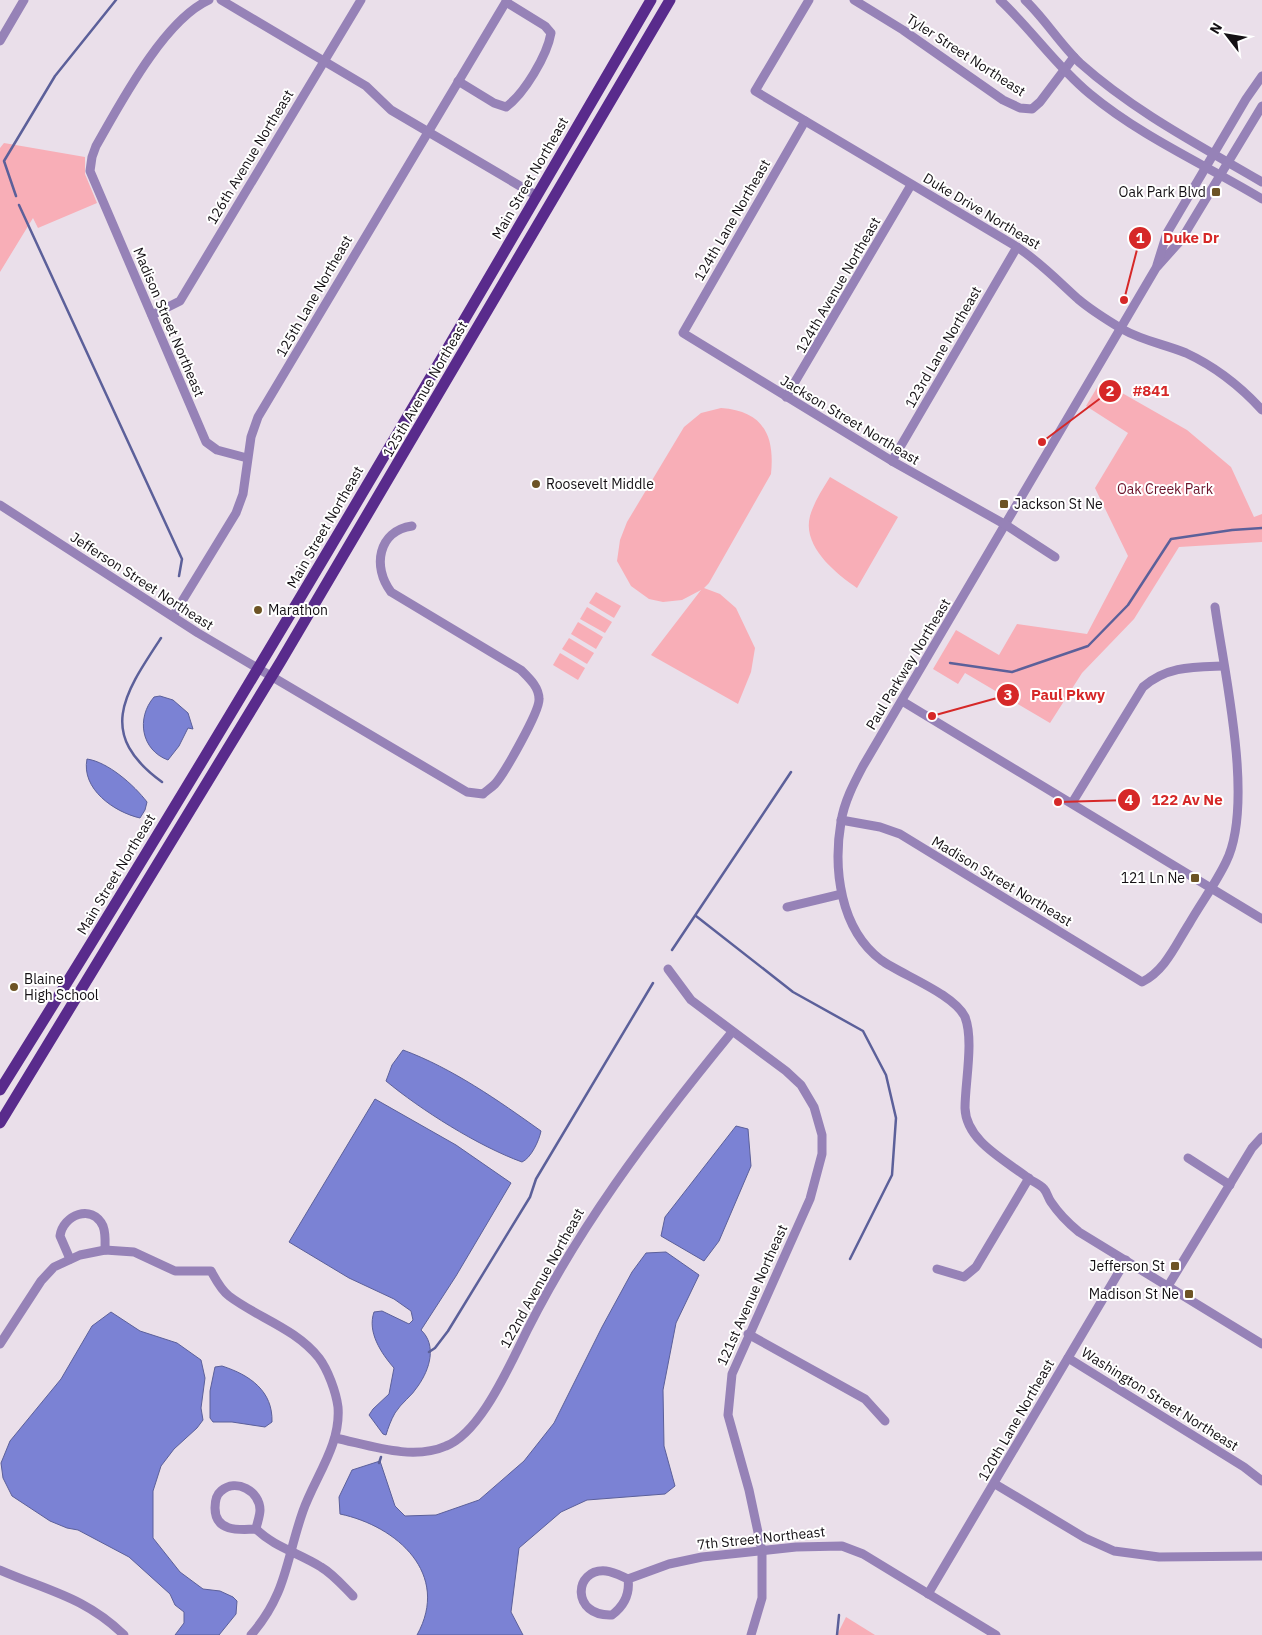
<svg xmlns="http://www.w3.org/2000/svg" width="1262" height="1635" font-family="'IBM Plex Sans',sans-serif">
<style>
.green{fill:#f8aeb7}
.water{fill:#7b82d4;stroke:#5c609a}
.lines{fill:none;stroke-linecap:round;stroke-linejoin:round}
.stream{stroke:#5c609a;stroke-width:2.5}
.minor{stroke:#9682b7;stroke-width:9}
.major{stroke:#592b8c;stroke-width:11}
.poi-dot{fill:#6d5425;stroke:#fff;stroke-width:2}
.labels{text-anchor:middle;stroke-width:4;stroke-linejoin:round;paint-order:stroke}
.street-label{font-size:14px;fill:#141014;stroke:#fff}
.poi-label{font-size:14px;fill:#141014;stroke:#fff;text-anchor:end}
.park-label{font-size:14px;fill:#6c142b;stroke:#fff}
.leader{fill:none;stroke:#d62828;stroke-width:2}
.callout-dot{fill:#d62828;stroke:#fff;stroke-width:2}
.mark-label{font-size:15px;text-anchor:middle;font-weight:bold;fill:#fff}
.callout-label{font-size:15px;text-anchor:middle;font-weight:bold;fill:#d62828;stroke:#fff;stroke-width:4;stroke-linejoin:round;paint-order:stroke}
</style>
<rect width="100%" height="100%" fill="#eadfea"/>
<!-- green -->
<g class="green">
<polygon points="4,143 85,157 85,174 97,203 38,228 33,218 0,272 0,148"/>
<polygon points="1101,381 1187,430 1231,467 1254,517 1262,514 1262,542 1179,547 1134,619 1082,673 1050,723 965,673 958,684 933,669 956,630 999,655 1017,624 1087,634 1128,556 1095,488 1128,433 1086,406"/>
<path d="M721,408c42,3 54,27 50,66l-62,109 -5,5 16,6 16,14 19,40 -4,24 -13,32 -87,-49 50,-65 -19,10 -19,2 -14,-3 -18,-13 -14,-25 3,-21 7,-18 57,-95 17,-14z"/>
<path d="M830,477l68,40 -41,71c-22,-15 -55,-42 -47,-72 4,-14 12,-26 20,-39z"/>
<polygon points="596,592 621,606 614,618 589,603"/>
<polygon points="587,607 612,622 605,633 580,619"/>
<polygon points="578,622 603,637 596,649 571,634"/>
<polygon points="569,638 594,653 587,664 562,649"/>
<polygon points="560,653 585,668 578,680 553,665"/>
<polygon points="846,1617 875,1635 837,1635"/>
</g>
<!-- water -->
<g class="water">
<path d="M160,696l13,4 15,13 5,16 -5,-1 -9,18 -11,14c-27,-10 -32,-42 -14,-63z"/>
<path d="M87,759c21,3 47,26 60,43l-2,8 -5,8c-26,-6 -59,-29 -53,-59z"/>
<path d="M403,1050c49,18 96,51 138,81 -2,10 -10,27 -19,31 -44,-16 -101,-52 -136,-81l6,-16z"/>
<path d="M375,1099l81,46 55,38 -55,93 -35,54c16,15 9,39 -3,56 -6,10 -17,17 -23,27 -4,7 -7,15 -9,22l-3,-1 -14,-19 4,-6 16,-15 5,-26c-13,-15 -27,-36 -20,-56l8,-1 27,13 4,-4 -2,-9 -17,-12 -45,-21 -60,-36z"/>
<polygon points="736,1126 748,1129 751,1166 719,1241 704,1261 661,1236 665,1217"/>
<path d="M666,1252l33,23 -23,48 -13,67 1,56 11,40 -10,8 -78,6 -26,12 -42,36 -8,64 12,23h-106c34,-61 -20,-109 -77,-121l-1,-17 13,-27 28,-9 15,45 10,10 31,-1 43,-15 45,-39 30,-38 48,-96 30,-55 14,-19z"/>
<polygon points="111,1312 140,1331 177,1343 201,1360 205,1378 201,1408 203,1420 197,1428 174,1449 161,1466 153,1491 153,1538 180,1572 203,1589 220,1591 233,1597 237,1601 236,1614 219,1635 175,1635 184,1623 184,1612 175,1605 170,1594 129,1557 78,1530 67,1528 50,1521 12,1496 3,1478 1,1463 10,1441 61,1379 92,1326"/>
<path d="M222,1366c28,9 51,25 50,56l-7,5 -33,-5h-19l-3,-4v-27l5,-24z"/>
</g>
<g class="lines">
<!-- stream -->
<g class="stream">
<polyline points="16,196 4,161 55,76 116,0"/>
<polyline points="19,205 182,559 179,576"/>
<path d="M161,638c-37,56 -65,96 1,144"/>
<polyline points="950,663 1012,672 1088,646 1128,605 1171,539 1232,530 1262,528"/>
<polyline points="696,916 793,992 863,1031 886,1075 896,1118 892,1175 850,1259"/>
<polyline points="672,950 791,772"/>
<polyline points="429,1352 435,1348 448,1331 530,1197 536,1179 653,983"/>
<polyline points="379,1463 381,1457"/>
<polyline points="837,1635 839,1615"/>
</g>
<!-- minor -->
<g class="minor">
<path d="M209,0c-45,20 -89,104 -113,146l-4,11 -2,14 116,271 11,8 30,8"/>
<polyline points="221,0 366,86 391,110 537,196"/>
<path d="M809,0l-54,91 262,156c23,15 41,34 61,52 13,11 29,21 44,30 21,12 42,15 64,24 28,13 55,34 76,57"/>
<polyline points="854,0 903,30 1003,100 1020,108 1032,109 1040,102 1074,57"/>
<path d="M1000,0c32,30 56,66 90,94 52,43 114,70 172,105"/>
<path d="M1025,0c20,19 35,44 55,63 55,49 119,82 182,119"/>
<polyline points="0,41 24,0"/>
<path d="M458,81l36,22 12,4c18,-13 41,-51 45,-74l-6,-7 -39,-24"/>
<path d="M1262,106l-81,134 -25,28 -293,498c-9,17 -19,36 -22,56 -8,47 -1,107 40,138 21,15 73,34 84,57 9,23 0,66 0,91 1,33 40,52 63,70 5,4 12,6 16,11 3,3 4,9 7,13 8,12 17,21 28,30l183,112"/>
<polyline points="805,121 683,333 892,461 1006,525 1055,557"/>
<polyline points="1157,265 1167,233 1246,99 1262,76"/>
<polyline points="152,315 180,301 361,0"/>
<polyline points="786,397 911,185"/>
<polyline points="892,461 1017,247"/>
<path d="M0,505l198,128 269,159 16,2c3,-3 8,-6 12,-10 9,-10 45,-73 44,-85 0,-12 -10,-21 -18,-29l-130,-78c-19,-25 -13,-61 21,-66"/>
<polyline points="173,616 236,513 243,494 251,437 258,417 507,0"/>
<polyline points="902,701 1262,919"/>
<path d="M1072,803l71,-116c24,-21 50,-20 80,-21"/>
<path d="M841,820l39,7 20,7 242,148c23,-11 34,-38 47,-58 12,-21 27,-41 37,-62 29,-58 -2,-190 -11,-255"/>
<polyline points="787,907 841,894"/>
<polyline points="668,969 691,1000 786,1071 801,1085 814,1107 822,1135 822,1154 810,1199 732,1374 728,1415 749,1490 762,1551 762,1598 751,1635"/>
<polyline points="1188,1158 1230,1185"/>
<path d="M70,1259l-10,-23c3,-21 32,-33 43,-10 3,8 2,17 2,24"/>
<polyline points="937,1269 964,1277 976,1267 1029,1178"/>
<polyline points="1168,1286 1252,1148 1262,1137"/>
<polyline points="748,1334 865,1399 885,1421"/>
<path d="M0,1344l41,-63 13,-14 26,-12 25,-5 29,2 41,19h36c5,9 10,19 18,25 29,22 66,32 90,62 9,12 17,34 19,49 3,38 -23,70 -35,104 -17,48 -16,83 -52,124"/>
<polyline points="1068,1358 1244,1467 1262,1481"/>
<path d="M335,1438c34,7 77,23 111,8 31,-12 57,-67 71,-95 56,-118 133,-219 215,-319"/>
<polyline points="995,1484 1085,1538 1114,1551 1159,1557 1262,1556"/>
<path d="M256,1529c-17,1 -41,3 -41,-21 0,-6 1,-13 6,-17 15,-13 39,0 39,19 0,6 -3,13 -4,19 18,18 43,24 65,38 12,7 22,19 32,29"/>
<path d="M0,1570c48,21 85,27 124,65"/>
<path d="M628,1579c2,15 -4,27 -16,36 -41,2 -39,-47 -6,-44 8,1 15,5 22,8l41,-15 33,-7 94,-10 46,-1 21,8 133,81"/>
<polyline points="928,1594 1126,1260"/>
</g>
<!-- major -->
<g class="major">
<path d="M0,1090c225,-359 438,-724 651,-1090"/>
<polyline points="0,1123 281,661 670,0"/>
</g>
</g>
<!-- markers -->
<g class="poi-dot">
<rect x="1211" y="187" width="10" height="10" rx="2.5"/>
<circle cx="536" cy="484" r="5"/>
<rect x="999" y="499" width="10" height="10" rx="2.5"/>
<circle cx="258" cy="610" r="5"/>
<rect x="1190" y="873" width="10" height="10" rx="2.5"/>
<circle cx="14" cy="987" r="5"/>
<rect x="1170" y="1261" width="10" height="10" rx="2.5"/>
<rect x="1184" y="1289" width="10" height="10" rx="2.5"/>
</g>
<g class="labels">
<!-- street labels -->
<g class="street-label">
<text transform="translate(966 55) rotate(33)" y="5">Tyler Street Northeast</text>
<text transform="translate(250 157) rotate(-59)" y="5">126th Avenue Northeast</text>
<text transform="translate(530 178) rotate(-60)" y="5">Main Street Northeast</text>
<text transform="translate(982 211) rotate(31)" y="5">Duke Drive Northeast</text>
<text transform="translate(732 220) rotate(-60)" y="5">124th Lane Northeast</text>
<text transform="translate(838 285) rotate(-60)" y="5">124th Avenue Northeast</text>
<text transform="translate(314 296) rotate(-60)" y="5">125th Lane Northeast</text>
<text transform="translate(169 322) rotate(67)" y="5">Madison Street Northeast</text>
<text transform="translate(943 347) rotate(-60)" y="5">123rd Lane Northeast</text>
<text transform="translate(425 389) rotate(-60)" y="5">125th Avenue Northeast</text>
<text transform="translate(850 420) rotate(31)" y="5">Jackson Street Northeast</text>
<text transform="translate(325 527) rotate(-60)" y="5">Main Street Northeast</text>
<text transform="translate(142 581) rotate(33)" y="5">Jefferson Street Northeast</text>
<text transform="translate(908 664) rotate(-59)" y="5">Paul Parkway Northeast</text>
<text transform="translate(116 874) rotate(-59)" y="5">Main Street Northeast</text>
<text transform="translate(1002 881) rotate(31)" y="5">Madison Street Northeast</text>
<text transform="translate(542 1278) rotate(-61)" y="5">122nd Avenue Northeast</text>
<text transform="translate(752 1295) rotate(-66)" y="5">121st Avenue Northeast</text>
<text transform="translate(1160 1399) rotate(32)" y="5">Washington Street Northeast</text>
<text transform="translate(1016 1420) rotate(-60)" y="5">120th Lane Northeast</text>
<text transform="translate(761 1538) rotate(-6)" y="5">7th Street Northeast</text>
</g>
<!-- poi labels -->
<g class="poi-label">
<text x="1206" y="197">Oak Park Blvd</text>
<text x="546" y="489" text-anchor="start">Roosevelt Middle</text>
<text x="1014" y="509" text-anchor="start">Jackson St Ne</text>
<text x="268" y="615" text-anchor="start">Marathon</text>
<text x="1185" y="883">121 Ln Ne</text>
<text x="24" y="984" text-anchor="start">Blaine<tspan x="24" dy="16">High School</tspan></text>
<text x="1165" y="1271">Jefferson St</text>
<text x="1179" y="1299">Madison St Ne</text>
</g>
<!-- park labels -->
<g class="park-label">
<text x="1165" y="494">Oak Creek Park</text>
</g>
</g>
<!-- callouts -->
<path class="leader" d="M1124 300L1140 238M1042 442L1110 391M932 716L1008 695M1058 802L1129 800"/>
<g class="callout-dot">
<circle cx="1124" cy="300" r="5"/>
<circle cx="1042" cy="442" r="5"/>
<circle cx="932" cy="716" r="5"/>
<circle cx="1058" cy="802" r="5"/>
<circle cx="1140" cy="238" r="12"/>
<circle cx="1110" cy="391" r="12"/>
<circle cx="1008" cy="695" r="12"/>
<circle cx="1129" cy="800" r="12"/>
</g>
<g class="mark-label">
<text x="1140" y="243">1</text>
<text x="1110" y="396">2</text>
<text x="1008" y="700">3</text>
<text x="1129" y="805">4</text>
</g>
<g class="callout-label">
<text x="1191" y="243">Duke Dr</text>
<text x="1151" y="396">#841</text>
<text x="1068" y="700">Paul Pkwy</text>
<text x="1187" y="805">122 Av Ne</text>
</g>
<!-- north arrow -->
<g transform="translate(1227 35) rotate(301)" stroke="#ffffff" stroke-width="4" paint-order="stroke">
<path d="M0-4L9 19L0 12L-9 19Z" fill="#141014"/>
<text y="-8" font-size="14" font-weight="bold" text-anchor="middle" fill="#141014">N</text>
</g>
</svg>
